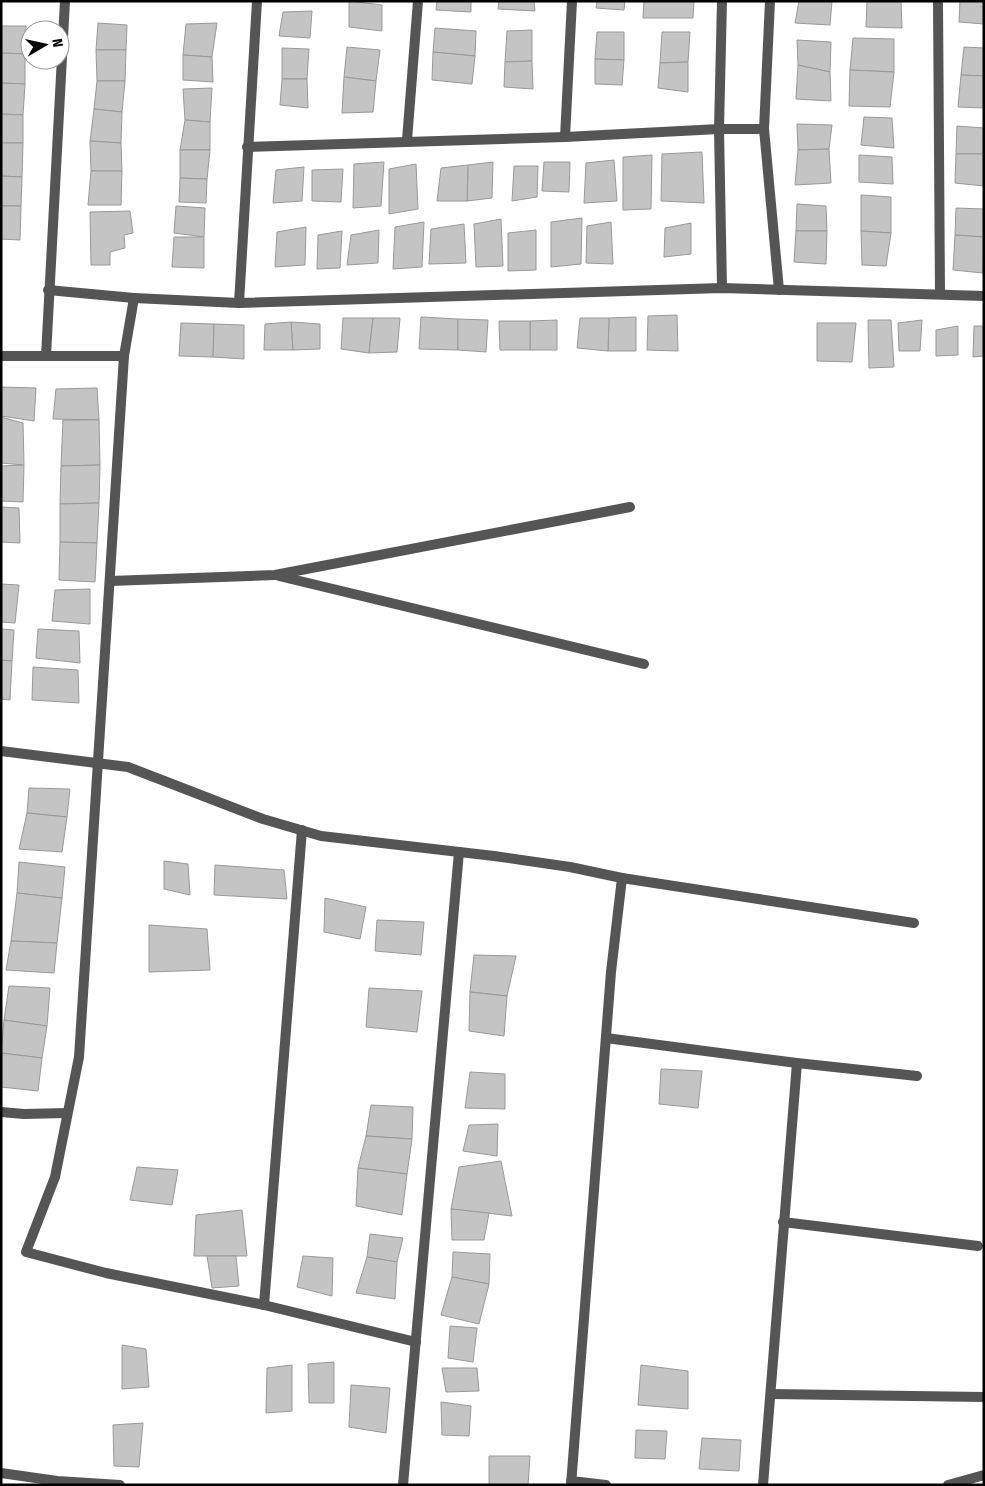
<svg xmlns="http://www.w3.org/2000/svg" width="985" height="1486" font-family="'Fira Sans Condensed',sans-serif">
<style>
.building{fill:#c4c4c4;stroke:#999}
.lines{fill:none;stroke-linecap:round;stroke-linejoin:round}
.minor{stroke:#555;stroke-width:10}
</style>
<rect width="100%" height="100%" fill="#fff"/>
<!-- building -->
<g class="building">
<polygon points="349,1 382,5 382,31 349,27"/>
<polygon points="437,1 471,1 471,12 436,10"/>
<polygon points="499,1 534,1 535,11 498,9"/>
<polygon points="597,1 625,1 624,10 596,8"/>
<polygon points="644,1 694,1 693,18 643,18"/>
<polygon points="799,1 832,1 830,25 795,23"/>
<polygon points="867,1 901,1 902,28 866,27"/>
<polygon points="960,1 984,1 984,24 959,22"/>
<polygon points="312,11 310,38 279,36 283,12"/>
<polygon points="98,23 127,25 126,50 96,50"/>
<polygon points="217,23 212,57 183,55 186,24"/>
<polygon points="1,26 26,26 25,54 1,53"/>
<polygon points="435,28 476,31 475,56 433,52"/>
<polygon points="532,30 532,61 505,62 507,31"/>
<polygon points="597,32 624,32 624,60 595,59"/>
<polygon points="662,32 690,32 688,62 660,63"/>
<polygon points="853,38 894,39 894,72 850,70"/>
<polygon points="797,40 831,42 830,72 798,65"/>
<polygon points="347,47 380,50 376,81 344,77"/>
<polygon points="964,47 984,48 984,76 961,75"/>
<polygon points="282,48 309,49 307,79 282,79"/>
<polygon points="96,50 126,50 125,81 97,81"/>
<polygon points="433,52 475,56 472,84 432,80"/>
<polygon points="1,53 25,54 25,84 1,83"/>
<polygon points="183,55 212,57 213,82 183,80"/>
<polygon points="595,59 624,60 622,85 595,84"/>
<polygon points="532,61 533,89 504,87 505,62"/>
<polygon points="688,62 688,92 658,88 660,63"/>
<polygon points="798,65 830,72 831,101 796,99"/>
<polygon points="850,70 894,72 890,107 849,106"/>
<polygon points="961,75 984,76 984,108 958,107"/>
<polygon points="344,77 376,81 373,112 342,113"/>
<polygon points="282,79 307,79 308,108 280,105"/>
<polygon points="97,81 125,81 122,112 94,109"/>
<polygon points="1,83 25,84 23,115 1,114"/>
<polygon points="212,88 210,122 185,120 183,89"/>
<polygon points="94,109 122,112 121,143 90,141"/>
<polygon points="1,114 23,115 23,143 1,143"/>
<polygon points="864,117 892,118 894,148 861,145"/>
<polygon points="185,120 210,122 210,150 180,150"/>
<polygon points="797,124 832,125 829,149 798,150"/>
<polygon points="957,126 984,128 984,154 956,154"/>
<polygon points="90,141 121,143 122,171 91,171"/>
<polygon points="1,143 23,143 22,177 1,176"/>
<polygon points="829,149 831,183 795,185 798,150"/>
<polygon points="180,150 210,150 207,179 180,178"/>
<polygon points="702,152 704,203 661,201 662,154"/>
<polygon points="956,154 984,154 984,186 955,183"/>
<polygon points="652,155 651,209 623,210 623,157"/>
<polygon points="859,155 892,157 893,184 859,182"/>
<polygon points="614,160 617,201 584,203 586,163"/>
<polygon points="384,162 381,206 353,208 354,164"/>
<polygon points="493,162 492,198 467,201 468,165"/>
<polygon points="544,162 570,162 569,192 542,191"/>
<polygon points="416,164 418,209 389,214 389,169"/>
<polygon points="468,165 467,201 437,201 441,168"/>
<polygon points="514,166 538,166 537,197 512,201"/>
<polygon points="304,167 302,201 273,203 276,170"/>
<polygon points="343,169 341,202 312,201 312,170"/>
<polygon points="91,171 122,171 121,205 88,205"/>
<polygon points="1,176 22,177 21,206 1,206"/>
<polygon points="180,178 207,179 206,203 179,202"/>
<polygon points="861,195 891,197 891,233 861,231"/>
<polygon points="797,204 826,206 827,231 796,231"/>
<polygon points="1,206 21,206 20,240 1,239"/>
<polygon points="176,206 205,208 204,237 174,233"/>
<polygon points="956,208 984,209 984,237 955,235"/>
<polygon points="130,211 133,233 124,235 125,248 110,252 110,265 91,265 90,212"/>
<polygon points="582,218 581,264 551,267 551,222"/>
<polygon points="501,219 503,266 476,267 474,224"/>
<polygon points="424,222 422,267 393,269 395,227"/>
<polygon points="611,222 613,264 586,263 587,226"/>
<polygon points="691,223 691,254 664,257 665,228"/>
<polygon points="464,224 466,263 429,264 431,229"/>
<polygon points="306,227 305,265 275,267 277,232"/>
<polygon points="379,230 378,263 347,265 351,235"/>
<polygon points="536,230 536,270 508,271 508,233"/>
<polygon points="342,231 340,268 317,269 318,235"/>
<polygon points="796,231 827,231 826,264 794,262"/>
<polygon points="861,231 891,233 886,266 862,265"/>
<polygon points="955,235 984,237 983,273 953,270"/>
<polygon points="174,237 204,237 204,268 172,267"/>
<polygon points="677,315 678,351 647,350 648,316"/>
<polygon points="421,317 458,319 458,350 419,349"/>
<polygon points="636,317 636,351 608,351 609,318"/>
<polygon points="343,318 373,318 369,353 341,349"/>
<polygon points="373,318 400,318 397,352 369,353"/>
<polygon points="580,318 609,318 608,351 577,348"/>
<polygon points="458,319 488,320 486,352 458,350"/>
<polygon points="557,320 557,350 530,350 530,321"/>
<polygon points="868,320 891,320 894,367 869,368"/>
<polygon points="922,320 920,351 899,351 898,323"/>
<polygon points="499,321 530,321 530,350 500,350"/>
<polygon points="291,322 320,324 320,349 293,350"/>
<polygon points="291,322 293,350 264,350 265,324"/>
<polygon points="181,323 214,324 213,357 179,356"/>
<polygon points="817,323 856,323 852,362 817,361"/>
<polygon points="214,324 244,325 244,359 213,357"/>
<polygon points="958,326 958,355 936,356 936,330"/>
<polygon points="974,326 984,326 984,356 973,357"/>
<polygon points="1,387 36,388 34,421 1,416"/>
<polygon points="97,388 99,420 53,419 56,389"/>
<polygon points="1,417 23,423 24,465 1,463"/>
<polygon points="63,420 99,420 100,465 61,466"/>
<polygon points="24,465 23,502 1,501 1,466"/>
<polygon points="100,465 99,503 60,504 61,466"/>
<polygon points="99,503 97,543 60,542 60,504"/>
<polygon points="1,507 19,508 20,543 1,542"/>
<polygon points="60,542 97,543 95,582 59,580"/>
<polygon points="1,584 19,585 15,623 1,622"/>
<polygon points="90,589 90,624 52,621 55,590"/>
<polygon points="1,629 14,630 12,661 1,660"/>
<polygon points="38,629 79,631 80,663 36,658"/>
<polygon points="1,660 12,661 10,700 1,699"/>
<polygon points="33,667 78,670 79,703 32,700"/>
<polygon points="29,788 70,789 67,817 27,813"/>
<polygon points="27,813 67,817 62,852 19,849"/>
<polygon points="164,861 188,864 190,895 164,889"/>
<polygon points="19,862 65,867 62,898 17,893"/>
<polygon points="215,865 284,870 287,899 214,895"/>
<polygon points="17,893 62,898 57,943 11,941"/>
<polygon points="325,898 366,907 360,939 324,932"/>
<polygon points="377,920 424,922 421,955 375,951"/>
<polygon points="149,925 207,929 210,970 149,972"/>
<polygon points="11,941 57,943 54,973 6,970"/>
<polygon points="474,955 516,956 507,996 470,992"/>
<polygon points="9,986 50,988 47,1026 4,1020"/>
<polygon points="369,988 422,991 417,1032 366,1027"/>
<polygon points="470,992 507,996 504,1036 469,1031"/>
<polygon points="4,1020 47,1026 42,1058 1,1053"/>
<polygon points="1,1053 42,1058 38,1091 1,1087"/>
<polygon points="661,1069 702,1071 698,1108 659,1104"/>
<polygon points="470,1072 505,1074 505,1109 465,1108"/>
<polygon points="371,1105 413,1107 412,1139 366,1136"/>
<polygon points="498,1124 497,1156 463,1151 469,1125"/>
<polygon points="366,1136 412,1139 407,1174 358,1168"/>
<polygon points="501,1161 512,1216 451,1209 459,1167"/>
<polygon points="137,1167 178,1170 172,1205 130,1200"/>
<polygon points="358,1168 407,1174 402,1215 356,1206"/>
<polygon points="451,1209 489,1213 484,1240 452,1240"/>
<polygon points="242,1210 247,1256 194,1256 196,1215"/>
<polygon points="370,1234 403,1238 397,1262 367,1257"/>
<polygon points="453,1252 490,1254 489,1284 452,1277"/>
<polygon points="207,1256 236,1256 239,1286 212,1288"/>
<polygon points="303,1256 333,1258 332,1296 297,1287"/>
<polygon points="367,1257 397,1262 395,1299 356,1293"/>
<polygon points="452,1277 489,1284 479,1324 441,1315"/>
<polygon points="450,1326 477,1328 473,1362 448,1358"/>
<polygon points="122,1345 146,1349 149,1387 122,1389"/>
<polygon points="334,1362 334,1403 309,1403 308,1364"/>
<polygon points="292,1365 292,1411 266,1413 267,1368"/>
<polygon points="641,1365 688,1371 688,1409 638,1405"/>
<polygon points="442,1368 477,1368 479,1391 446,1392"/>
<polygon points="351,1385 390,1388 386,1433 349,1427"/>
<polygon points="441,1402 471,1406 469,1436 442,1435"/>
<polygon points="143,1423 139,1467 114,1466 113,1425"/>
<polygon points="636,1430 667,1431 665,1459 635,1458"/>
<polygon points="702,1438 741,1440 739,1471 699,1469"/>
<polygon points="489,1456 530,1456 528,1485 489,1485"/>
</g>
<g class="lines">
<!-- minor -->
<g class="minor">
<polyline points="770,1 764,129 779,290"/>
<polyline points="938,1 940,294"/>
<polyline points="565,137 572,1"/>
<polyline points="407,140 418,1"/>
<polyline points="247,147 565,137 719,129 764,129"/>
<polyline points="722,288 719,129 722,1"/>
<polyline points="48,290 134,298"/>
<polyline points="239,303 257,1"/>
<polyline points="1,356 124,356 79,1057 55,1177 26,1252 106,1273 264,1305 416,1342"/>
<polyline points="46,356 65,1"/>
<polyline points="124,356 134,298 239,303 722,288 984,296"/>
<polyline points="279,576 644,664"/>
<polyline points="110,581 275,575 630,507"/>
<polyline points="1,751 128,767 263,819 321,836 494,856 570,867 622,878 611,972 571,1485"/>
<polyline points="622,878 914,923"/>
<polyline points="606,1038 797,1063 917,1076"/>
<polyline points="1,1112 24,1114 67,1113"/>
<polyline points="783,1222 978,1246"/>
<polyline points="264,1305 302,830"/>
<polyline points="771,1394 984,1397"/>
<polyline points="1,1473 57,1481 120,1485"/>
<polyline points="571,1481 606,1485"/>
<polyline points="403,1485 459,852"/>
<polyline points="763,1485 797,1063"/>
<polyline points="948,1485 984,1475"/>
</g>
</g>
<!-- border -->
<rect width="985" height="1486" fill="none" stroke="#000000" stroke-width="5"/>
<!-- north arrow -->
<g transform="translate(45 45) rotate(81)"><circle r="24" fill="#ffffff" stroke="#999999"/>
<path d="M0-4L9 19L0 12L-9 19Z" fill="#000000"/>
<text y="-8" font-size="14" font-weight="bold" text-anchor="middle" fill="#000000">N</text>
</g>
</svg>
